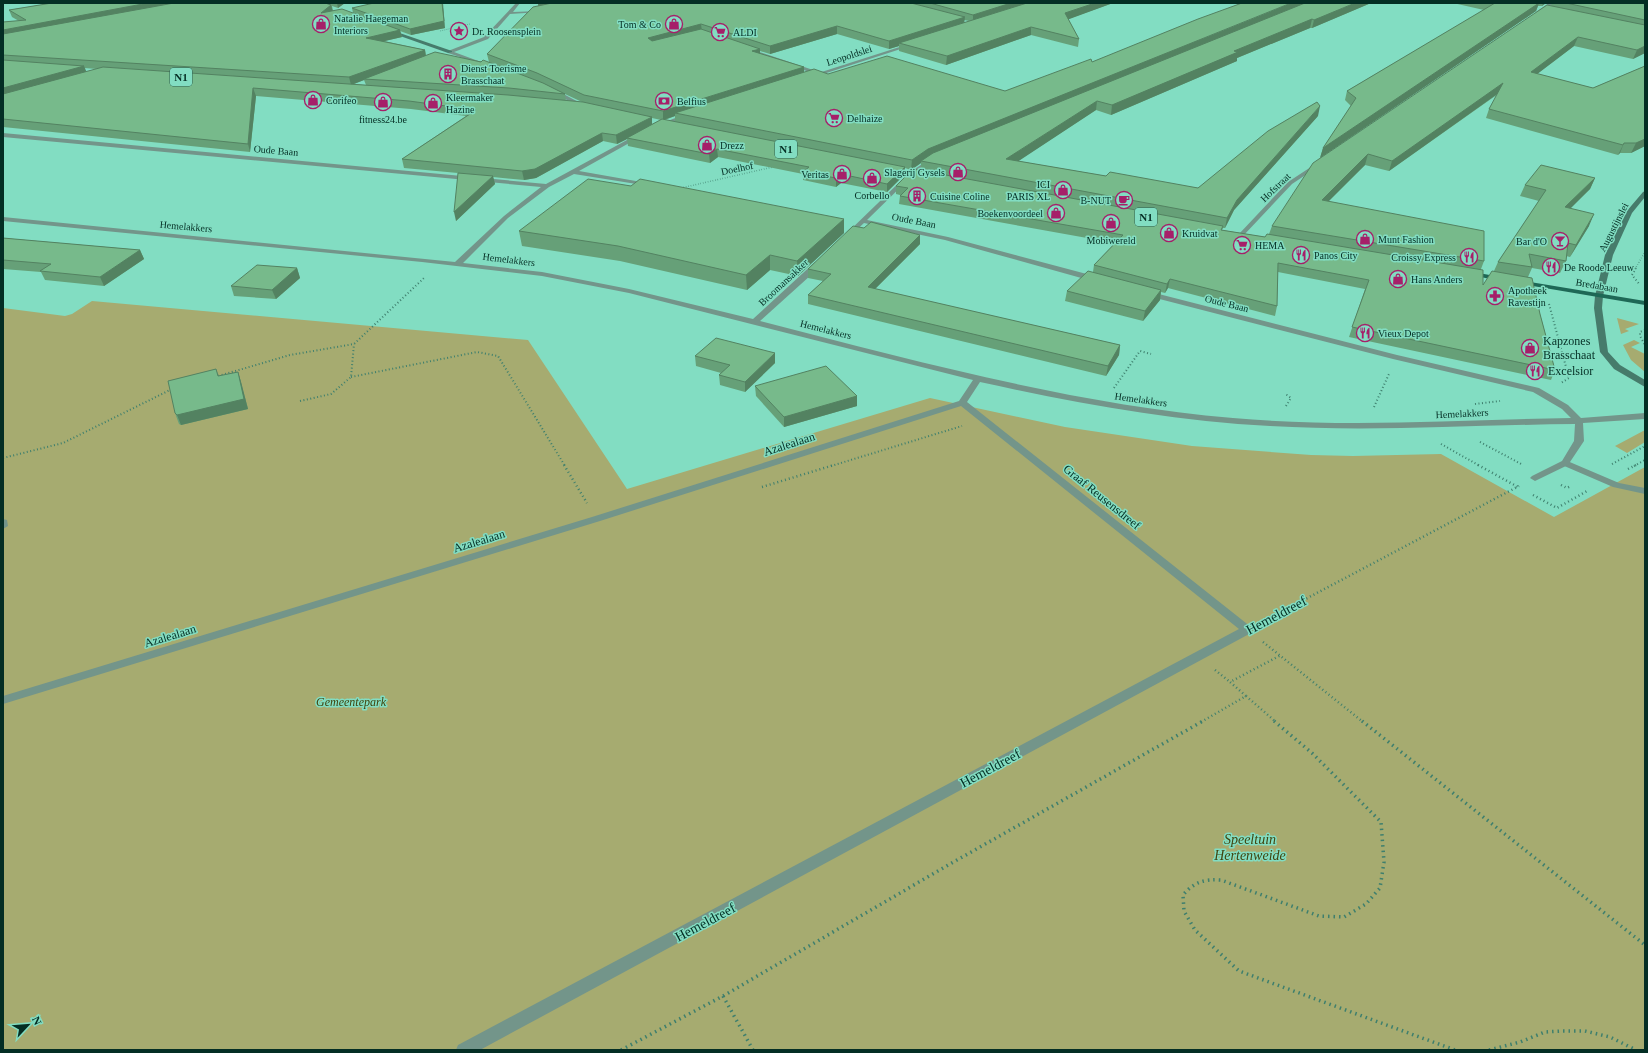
<svg xmlns="http://www.w3.org/2000/svg" width="1648" height="1053" font-family="Georgia,serif">
<style>
.green{fill:#a6ab70}
.lines{fill:none;stroke-linecap:round;stroke-linejoin:round}
.path-far4{stroke:#3e7f6d;stroke-width:1;stroke-dasharray:0.5 1.5;stroke-linecap:butt}
.path-far3{stroke:#3e7f6d;stroke-width:1.5;stroke-dasharray:0.5 2;stroke-linecap:butt}
.path-far2{stroke:#3e7f6d;stroke-width:2;stroke-dasharray:1 2.5;stroke-linecap:butt}
.path-far1{stroke:#3e7f6d;stroke-width:2.5;stroke-dasharray:1 3;stroke-linecap:butt}
.path{stroke:#3e7f6d;stroke-width:3.5;stroke-dasharray:1.5 4;stroke-linecap:butt}
.lane{fill:#73958a;fill-rule:evenodd}
.street{fill:#73958a;fill-rule:evenodd}
.secondary{fill:#467b6b;fill-rule:evenodd}
.primary{fill:#1e6856;fill-rule:evenodd}
.wall{fill:#66a078;fill-rule:evenodd}
.shaded-wall{fill:#538261}
.building{fill:#77ba8b;stroke:#538261}
.labels{text-anchor:middle;stroke-width:3;stroke-linejoin:round;paint-order:stroke}
.far-poi-label{font-size:10px;fill:#042e24;stroke:#82ddc2;text-anchor:start}
.far-street-label{font-size:10px;fill:#042e24;stroke:#82ddc2}
.shield{fill:#82ddc2;stroke:#2a6253;stroke-width:1}
.shield-label{font-size:11px;font-weight:bold;fill:#042e24}
.poi-label{font-size:12px;fill:#042e24;stroke:#82ddc2;text-anchor:start}
.street-label{font-size:12px;fill:#042e24;stroke:#82ddc2}
.park-label{font-size:12px;font-style:italic;fill:#41440f;stroke:#82ddc2}
.near-street-label{font-size:14px;fill:#042e24;stroke:#82ddc2}
.near-park-label{font-size:14px;font-style:italic;fill:#41440f;stroke:#82ddc2}
</style>
<rect width="100%" height="100%" fill="#82ddc2"/>
<!-- green -->
<g class="green">
<polygon points="92,301 528,340 627,489 930,398 1065,427 1192,446 1311,455 1353,456 1441,454 1554,517 1645,467 1645,1050 3,1050 3,308 65,316 72,314"/>
<polygon points="1617,318 1639,324 1625,329 1629,331 1621,334"/>
<polygon points="1634,340 1640,343 1631,347 1645,354 1645,372 1631,360 1623,345"/>
<polygon points="1645,430 1645,442 1627,453 1615,446"/>
</g>
<g class="lines">
<!-- path-far4 -->
<polyline class="path-far4" points="440,31 470,24"/>
<!-- path-far3 -->
<g class="path-far3">
<polyline points="681,188 773,167"/>
<polyline points="1635,269 1645,252"/>
</g>
<!-- path-far2 -->
<g class="path-far2">
<polyline points="1636,268 1632,275 1640,285"/>
<polyline points="1549,304 1569,378 1561,383"/>
<polyline points="1645,330 1640,332 1640,336 1645,345"/>
<polyline points="215,377 290,355 354,344 424,278"/>
<polyline points="351,377 477,352 498,356 565,466"/>
<polyline points="1114,388 1140,351 1151,354"/>
<polyline points="300,401 331,394 351,377 354,344"/>
<polyline points="1475,404 1500,401"/>
<polyline points="1286,406 1291,398 1287,395 1287,392"/>
<polyline points="1374,407 1389,374"/>
<polyline points="1480,442 1523,465"/>
<polyline points="1441,444 1480,466"/>
<polyline points="3,458 63,443 172,389"/>
<polyline points="1612,464 1645,446"/>
<polyline points="831,466 962,426"/>
<polyline points="1634,466 1645,460"/>
</g>
<!-- path-far1 -->
<g class="path-far1">
<polyline points="564,465 587,503"/>
<polyline points="1478,465 1518,487"/>
<polyline points="1628,469 1636,465"/>
<polyline points="1561,485 1567,488 1571,486"/>
<polyline points="762,487 834,465"/>
<polyline points="1533,495 1557,508 1587,491"/>
<polyline points="1264,621 1519,486"/>
<polyline points="1263,642 1363,722"/>
<polyline points="1215,670 1230,682"/>
<polyline points="1246,696 1276,722"/>
<polyline points="1201,722 1246,696 1230,682 1281,655"/>
</g>
<!-- path -->
<g class="path">
<path d="M1274,721l38,32 69,69 3,40 -4,26 -14,16 -22,13 -25,-1 -98,-36c-17,-1 -27,2 -38,15l1,16 11,19 44,41 216,79"/>
<polyline points="1362,721 1645,945"/>
<polyline points="723,996 753,1050"/>
<polyline points="621,1050 723,996 950,864 1203,721"/>
<polyline points="1489,1050 1520,1042 1545,1032 1562,1031 1585,1031 1610,1037 1636,1050"/>
</g>
<!-- lane -->
<g class="lane">
<polygon points="748,48 822,73 823,74 818,75 746,50"/>
<polygon points="1565,460 1619,483 1645,488 1645,494 1613,487 1562,465 1560,463"/>
<polygon points="3,519 7,520 8,526 3,529"/>
</g>
<!-- street -->
<g class="street">
<polygon points="516,3 520,3 513,12 539,11 541,12 510,14 488,39 454,52 481,62 481,64 448,53 448,51 484,37"/>
<polygon points="1549,3 1554,3 1540,14 1536,14 1536,12"/>
<polygon points="909,44 913,45 814,77 809,76"/>
<polygon points="554,89 586,106 587,107 582,108 552,92 551,91"/>
<polygon points="688,113 691,115 690,116 660,127 655,126"/>
<path d="M3,133l543,51 92,-50 3,2 -1,1 -61,34 68,12 3,2 -1,1 -75,-12 -25,13 -41,31 -45,45 79,9 87,17 124,30 62,-57h6v4l-61,55c156,40 312,83 473,97 113,10 225,2 338,0l-9,-9 -29,-17 -140,-33 -249,-64 -1,-2 4,-2 250,64 142,33 29,17 13,13 64,-5v6l-62,4 1,18 -16,24 -33,16 -5,-3 2,-2 30,-15 12,-20 1,-17c-102,1 -204,8 -305,2 -98,-5 -194,-23 -290,-44l-13,20 284,225 2,3 -2,3 -771,417h-24l2,-5 781,-416 -278,-223 -361,115 -597,183v-8l589,-179 367,-116 14,-21 -344,-87 -87,-17 -120,-14 -419,-41v-4l452,45 49,-46 37,-29 -538,-50z"/>
<polygon points="931,158 934,160 933,161 913,175 867,220 948,237 1098,277 1098,281 1092,281 945,240 864,223 849,237 845,237 845,235 909,173"/>
<polygon points="1317,163 1322,164 1292,184 1243,236 1239,236 1239,234 1288,182"/>
</g>
<!-- secondary -->
<g class="secondary">
<polygon points="388,29 452,51 452,52 448,53 386,31"/>
<polygon points="1645,191 1645,197 1632,213 1613,255 1603,296 1602,308 1608,352 1620,365 1645,380 1645,387 1614,369 1600,352 1594,308 1595,296 1605,255 1626,212 1643,192"/>
</g>
<!-- primary -->
<g class="primary">
<polygon points="891,168 922,174 925,176 922,178 889,171 889,169"/>
<polygon points="1467,271 1501,277 1505,279 1501,281 1470,275 1467,275"/>
<polygon points="1518,280 1645,301 1645,305 1521,284 1518,284"/>
</g>
</g>
<!-- wall -->
<g class="wall">
<path d="M52,3h293l-7,5 -6,-2 1,5 20,2 -1,-5 93,20 -34,7 -11,-4 2,6 -18,4 41,9 1,6 63,6 -2,-8 51,-48v-3h584l-4,1 -5,-1 -45,16 11,20 -1,8 -47,-12 -85,30 -47,-14v-5l-10,3 -52,-15 -67,20 -10,-3v3l44,13v5l24,2 177,17 87,-29 279,-59 -59,25h-2l-73,30v3l-126,54 -15,-5 -78,51 88,15 92,12 120,-72 -84,94 -9,18h-2l-1,2 43,7 4,-3 3,-8 279,-221 1,-2h92h-1l2,1v49l-12,6 -59,-13 -37,28 56,14 52,-22v80l-14,7h-11l-2,2 -132,-37 3,-9 9,-15 -109,77 -24,-6 -37,36 156,60 -3,8 2,16 11,-14 4,-9 41,-61 -19,-5 5,-11 70,-7 -5,11 -20,19 19,18 -19,31 -4,-1v5l-6,12 -28,-5 -4,9 12,37 15,56 -4,10 -202,-43 16,-48 -87,-17 -1,34 -2,10 -107,-28 -3,5 -4,-1 -1,8 -17,21 -78,-20 2,-10 26,-19 1,-7 21,-22 -216,-39 1,-8v-1l-4,-1v-8l25,-16v-7l-10,7 -6,-2 -1,7 -17,17 -46,-9 -5,4 -33,-7v-6l-85,-17 -8,6 -82,-17 -1,-7 -10,5 -14,-3 -67,37 -12,2 -31,-3 2,7 -39,37 2,-48 -54,-5 -2,-9 64,-43 -55,-7 -155,-13 -6,56 -247,-25v-105l16,-1 -7,-4 -3,-7zM964,20l5,1 -5,2zM84,68l13,1 -11,3zM364,80l2,5 -12,-1zM565,94l17,8 -16,-1zM675,116v6l-10,-2zM652,118l9,2 -9,4z"/>
<polygon points="1453,3 1546,3 1542,6 1538,6 1536,11 1320,158 1323,148 1351,106 1345,100 1347,91 1484,10"/>
<polygon points="844,219 844,233 798,276 770,270 747,290 620,261 522,246 519,231"/>
<polygon points="864,228 920,235 920,244 875,289 1120,345 1119,355 1106,376 808,304 808,295 823,281 808,278 808,269"/>
<polygon points="3,238 140,250 144,259 104,286 45,280 41,272 3,269"/>
<polygon points="297,268 300,278 276,299 234,296 231,286"/>
<polygon points="695,356 775,363 745,392 720,385 719,375 721,373 696,366"/>
<polygon points="216,369 219,376 238,372 241,382 248,409 181,425 179,424 175,413"/>
<polygon points="755,386 857,396 857,406 784,427 756,396"/>
</g>
<!-- shaded-wall -->
<g class="shaded-wall">
<polygon points="148,3 187,3 3,37 3,30"/>
<polygon points="337,3 345,3 338,8"/>
<polygon points="442,3 443,3 445,28 411,35 410,29"/>
<polygon points="538,3 566,3 539,10"/>
<polygon points="1011,3 1034,3 973,22 973,15"/>
<polygon points="1095,3 1113,3 1064,21 1065,13"/>
<polygon points="1291,3 1308,3 921,161 921,163 911,170 912,160 928,149"/>
<polygon points="1355,3 1371,3 1312,28 1314,20"/>
<polygon points="1539,3 1536,11 1320,158 1323,148"/>
<polygon points="1543,3 1546,3 1542,6"/>
<polygon points="331,5 333,12 321,13"/>
<polygon points="965,17 964,25 899,43 899,46 889,49 889,41"/>
<polygon points="1312,19 1310,28 1237,58 1237,61 1111,115 1112,105 1234,51"/>
<polygon points="701,24 702,32 649,46 648,38"/>
<polygon points="837,26 837,34 770,54 770,46"/>
<polygon points="1031,27 1031,35 946,65 947,56"/>
<polygon points="400,30 402,37 368,45 366,38"/>
<polygon points="1578,37 1574,46 1528,81 1531,72"/>
<polygon points="1645,46 1645,53 1633,59 1637,50"/>
<polygon points="760,49 760,57 752,51"/>
<polygon points="425,50 426,57 364,79 364,80 351,85 349,77"/>
<polygon points="84,66 87,73 3,96 3,88"/>
<polygon points="804,67 804,75 675,113 675,116 663,120 663,111"/>
<polygon points="1503,83 1500,92 1389,171 1392,161"/>
<polygon points="253,88 256,96 250,152 248,144"/>
<polygon points="1097,101 1096,110 1005,170 1006,159"/>
<polygon points="1320,106 1318,116 1234,210 1225,228 1227,218 1237,200"/>
<polygon points="652,117 652,125 627,138 627,139 617,144 616,135"/>
<polygon points="602,133 603,141 536,178 524,180 522,171"/>
<polygon points="1645,139 1645,146 1631,153 1636,143"/>
<polygon points="1624,143 1620,153 1618,155"/>
<polygon points="717,149 718,157 710,163 709,154"/>
<polygon points="1368,154 1365,165 1319,211 1322,200"/>
<polygon points="905,167 904,175 887,192 887,184"/>
<polygon points="841,174 841,183 836,187 836,178"/>
<polygon points="493,176 495,184 456,221 454,212"/>
<polygon points="1595,178 1590,189 1560,219 1565,207"/>
<polygon points="1594,214 1589,226 1570,257 1576,245"/>
<polygon points="844,219 844,233 798,276 797,261"/>
<polygon points="920,235 920,244 868,296 868,287"/>
<polygon points="140,250 144,259 104,286 100,277"/>
<polygon points="770,255 770,270 747,290 746,275"/>
<polygon points="297,268 300,278 276,299 272,290"/>
<polygon points="1170,279 1168,288 1165,293 1167,284"/>
<polygon points="1161,290 1160,300 1143,321 1145,311"/>
<polygon points="1120,345 1119,355 1106,376 1108,366"/>
<polygon points="775,353 775,363 745,392 745,382"/>
<polygon points="238,372 241,382 248,409 181,425 177,415"/>
<polygon points="857,396 857,406 784,427 784,417"/>
</g>
<!-- building -->
<g class="building">
<polygon points="52,3 148,3 3,30 3,22 26,20 9,10"/>
<polygon points="174,3 325,3 331,5 321,13 342,9 400,30 366,38 425,50 349,77 3,55 3,34"/>
<polygon points="374,3 442,3 444,21 410,29 352,8"/>
<polygon points="552,3 911,3 965,17 889,41 837,26 770,46 701,24 648,38 652,41 701,29 760,49 752,51 804,67 663,111 584,95 537,73 487,54 533,7"/>
<polygon points="930,3 1011,3 973,15"/>
<polygon points="1027,3 1095,3 1065,13 1079,39 1031,27 947,56 899,43"/>
<polygon points="1242,3 1291,3 928,149 912,160 675,113 814,69 828,74 887,56 1005,91 1091,59 1092,62 1198,19"/>
<polygon points="1305,3 1355,3 1314,20 1312,19 1234,51 1238,52 1112,105 1097,101 1006,159 1106,176 1110,172 1198,188 1268,131 1317,102 1320,106 1237,200 1227,218 921,161 933,153"/>
<polygon points="1493,3 1539,3 1323,148 1356,98 1347,91 1495,3"/>
<polygon points="1566,3 1641,3 1645,4 1645,20"/>
<polygon points="1547,5 1645,25 1645,46 1637,50 1578,37 1531,72 1593,88 1645,66 1645,139 1636,143 1624,143 1623,145 1489,109 1503,83 1392,161 1368,154 1322,200 1484,231 1484,261 1272,226 1313,163"/>
<polygon points="435,52 481,62 483,60 543,83 565,94 509,88 364,79"/>
<polygon points="3,60 84,66 3,88"/>
<polygon points="103,67 508,95 583,102 652,117 616,135 602,133 535,169 522,171 402,159 476,110 409,101 253,88 248,144 3,119 3,94"/>
<polygon points="662,119 905,167 887,184 841,174 836,178 803,172 809,167 717,149 709,154 627,138"/>
<polygon points="1541,165 1595,178 1565,207 1594,214 1576,245 1568,243 1566,261 1529,254 1532,267 1498,262 1546,190 1525,185"/>
<polygon points="913,169 1223,226 1221,230 1265,237 1267,234 1483,270 1483,285 1492,271 1532,278 1540,314 1555,370 1352,327 1369,280 1278,263 1277,306 1170,279 1167,284 1094,265 1123,235 900,196 908,188 896,186"/>
<polygon points="458,173 493,176 454,212"/>
<polygon points="588,179 631,186 640,179 844,219 797,261 770,255 746,275 618,246 519,231"/>
<polygon points="871,222 920,235 868,287 1120,345 1108,366 808,295 831,274 808,269 853,226 864,228"/>
<polygon points="3,238 140,250 100,277 40,271 51,264 3,260"/>
<polygon points="257,265 297,268 272,290 231,286"/>
<polygon points="1088,271 1161,290 1145,311 1067,291"/>
<polygon points="716,338 775,353 745,382 719,375 730,365 695,356"/>
<polygon points="826,366 857,396 784,417 755,386"/>
<polygon points="216,369 218,376 238,372 244,399 177,415 175,413 168,381"/>
</g>
<!-- icons -->
<defs>
<g id="shop-ring" transform="scale(0.9)"><circle r="9.5" fill="#82ddc2" stroke="#a61f69" stroke-width="1.5"/><path d="M-5-2.5h2.3a2.7 3.5 0 0 1 5.4 0H5L5.5 6h-11ZM-1.5-2.5h3a1.5 2.3 0 0 0-3 0Z" fill="#a61f69"/></g>
<g id="sight-ring" transform="scale(0.9)"><circle r="9.5" fill="#82ddc2" stroke="#a61f69" stroke-width="1.5"/><path d="M0-6L1.8-2.2L6-1.7L2.9 1.2L3.7 5.4L0 3.3L-3.7 5.4L-2.9 1.2L-6-1.7L-1.8-2.2Z" fill="#a61f69"/></g>
<g id="supermarket-ring" transform="scale(0.9)"><circle r="9.5" fill="#82ddc2" stroke="#a61f69" stroke-width="1.5"/><path d="M-6-5.5h2.5l.6 2H6L4.5 2H-2.5L-4.4-4H-6ZM-1.5 3.2a1.3 1.3 0 1 0 .1 0ZM3 3.2a1.3 1.3 0 1 0 .1 0Z" fill="#a61f69"/></g>
<g id="building-ring" transform="scale(0.9)"><circle r="9.5" fill="#82ddc2" stroke="#a61f69" stroke-width="1.5"/><path d="M-4-6H4V6H1V3H-1V6H-4ZM-2.5-4.3h1.7v1.8h-1.7ZM.8-4.3h1.7v1.8H.8ZM-2.5-1h1.7V.8h-1.7ZM.8-1h1.7V.8H.8Z" fill="#a61f69"/></g>
<g id="bank-ring" transform="scale(0.9)"><circle r="9.5" fill="#82ddc2" stroke="#a61f69" stroke-width="1.5"/><path d="M-6-4H6V4H-6ZM0-2.3a2.3 2.3 0 1 0 0 4.6a2.3 2.3 0 1 0 0-4.6Z" fill="#a61f69"/></g>
<g id="cafe-ring" transform="scale(0.9)"><circle r="9.5" fill="#82ddc2" stroke="#a61f69" stroke-width="1.5"/><path d="M-5.5-4.5H6V0H3Q3 3.5 0 3.5H-2.5Q-5.5 3.5-5.5 0ZM3-3.2v2h1.7v-2ZM-6 4.5H4V6H-6Z" fill="#a61f69"/></g>
<g id="bar-ring" transform="scale(0.9)"><circle r="9.5" fill="#82ddc2" stroke="#a61f69" stroke-width="1.5"/><path d="M-6-5H6L.8 .8V4.5H3.5V6h-7V4.5H-.8V.8Z" fill="#a61f69"/></g>
<g id="restaurant-ring" transform="scale(0.9)"><circle r="9.5" fill="#82ddc2" stroke="#a61f69" stroke-width="1.5"/><path d="M-5-6h1v4h1v-4h1v4h1v-4h1v5L-1.5 .5V6h-2V.5L-5-1ZM5-6V6H3V1.5H1.5Q1.5-4 5-6Z" fill="#a61f69"/></g>
<g id="pharmacy-ring" transform="scale(0.9)"><circle r="9.5" fill="#82ddc2" stroke="#a61f69" stroke-width="1.5"/><path d="M-2-6h4v4h4v4h-4v4h-4v-4h-4v-4h4Z" fill="#a61f69"/></g>
</defs>
<g fill-rule="evenodd">
<use href="#shop-ring" x="321" y="24"/>
<use href="#shop-ring" x="674" y="24"/>
<use href="#sight-ring" x="459" y="31"/>
<use href="#supermarket-ring" x="720" y="32"/>
<use href="#building-ring" x="448" y="74"/>
<use href="#shop-ring" x="313" y="100"/>
<use href="#bank-ring" x="664" y="101"/>
<use href="#shop-ring" x="383" y="102"/>
<use href="#shop-ring" x="433" y="103"/>
<use href="#supermarket-ring" x="834" y="118"/>
<use href="#shop-ring" x="707" y="145"/>
<use href="#shop-ring" x="958" y="172"/>
<use href="#shop-ring" x="842" y="174"/>
<use href="#shop-ring" x="872" y="178"/>
<use href="#shop-ring" x="1063" y="190"/>
<use href="#building-ring" x="917" y="196"/>
<use href="#cafe-ring" x="1124" y="200"/>
<use href="#shop-ring" x="1056" y="213"/>
<use href="#shop-ring" x="1111" y="223"/>
<use href="#shop-ring" x="1169" y="233"/>
<use href="#shop-ring" x="1365" y="239"/>
<use href="#bar-ring" x="1560" y="241"/>
<use href="#supermarket-ring" x="1242" y="245"/>
<use href="#restaurant-ring" x="1301" y="255"/>
<use href="#restaurant-ring" x="1469" y="257"/>
<use href="#restaurant-ring" x="1551" y="267"/>
<use href="#shop-ring" x="1398" y="279"/>
<use href="#pharmacy-ring" x="1495" y="296"/>
<use href="#restaurant-ring" x="1365" y="333"/>
<use href="#shop-ring" x="1530" y="348"/>
<use href="#restaurant-ring" x="1535" y="371"/>
</g>
<g class="labels">
<!-- far-poi labels -->
<g class="far-poi-label">
<text x="334" y="22">Natalie Haegeman<tspan x="334" dy="12">Interiors</tspan></text>
<text x="661" y="28" text-anchor="end">Tom &amp; Co</text>
<text x="472" y="35">Dr. Roosensplein</text>
<text x="733" y="36">ALDI</text>
<text x="461" y="72">Dienst Toerisme<tspan x="461" dy="12">Brasschaat</tspan></text>
<text x="446" y="101">Kleermaker<tspan x="446" dy="12">Hazine</tspan></text>
<text x="326" y="104">Corifeo</text>
<text x="677" y="105">Belfius</text>
<text x="847" y="122">Delhaize</text>
<text x="383" y="123" text-anchor="middle">fitness24.be</text>
<text x="720" y="149">Drezz</text>
<text x="945" y="176" text-anchor="end">Slagerij Gysels</text>
<text x="829" y="178" text-anchor="end">Veritas</text>
<text x="1050" y="188" text-anchor="end">ICI<tspan x="1050" dy="12">PARIS XL</tspan></text>
<text x="872" y="199" text-anchor="middle">Corbello</text>
<text x="930" y="200">Cuisine Coline</text>
<text x="1111" y="204" text-anchor="end">B-NUT</text>
<text x="1043" y="217" text-anchor="end">Boekenvoordeel</text>
<text x="1182" y="237">Kruidvat</text>
<text x="1378" y="243">Munt Fashion</text>
<text x="1111" y="244" text-anchor="middle">Mobiwereld</text>
<text x="1547" y="245" text-anchor="end">Bar d'O</text>
<text x="1255" y="249">HEMA</text>
<text x="1314" y="259">Panos City</text>
<text x="1456" y="261" text-anchor="end">Croissy Express</text>
<text x="1564" y="271">De Roode Leeuw</text>
<text x="1411" y="283">Hans Anders</text>
<text x="1508" y="294">Apotheek<tspan x="1508" dy="12">Ravestijn</tspan></text>
<text x="1378" y="337">Vieux Depot</text>
</g>
<!-- far-street labels -->
<g class="far-street-label">
<text transform="translate(849 55) rotate(-18)" y="4">Leopoldslei</text>
<text transform="translate(276 150) rotate(5)" y="4">Oude Baan</text>
<text transform="translate(737 168) rotate(-12)" y="4">Doelhof</text>
<text transform="translate(1275 187) rotate(-44)" y="4">Hofstraat</text>
<text transform="translate(914 220) rotate(11)" y="4">Oude Baan</text>
<text transform="translate(186 226) rotate(5)" y="4">Hemelakkers</text>
<text transform="translate(1613 227) rotate(-63)" y="4">Augustijnslei</text>
<text transform="translate(509 259) rotate(7)" y="4">Hemelakkers</text>
<text transform="translate(783 282) rotate(-43)" y="4">Broomansakker</text>
<text transform="translate(1597 285) rotate(10)" y="4">Bredabaan</text>
<text transform="translate(1227 303) rotate(14)" y="4">Oude Baan</text>
<text transform="translate(826 329) rotate(14)" y="4">Hemelakkers</text>
<text transform="translate(1141 399) rotate(8)" y="4">Hemelakkers</text>
<text transform="translate(1462 413) rotate(-3)" y="4">Hemelakkers</text>
</g>
<!-- shield labels -->
<g class="shield">
<rect x="170" y="68" width="22" height="18" rx="3"/>
<rect x="775" y="140" width="22" height="18" rx="3"/>
<rect x="1135" y="208" width="22" height="18" rx="3"/>
</g>
<g class="shield-label">
<text x="181" y="81">N1</text>
<text x="786" y="153">N1</text>
<text x="1146" y="221">N1</text>
</g>
<!-- poi labels -->
<g class="poi-label">
<text x="1543" y="345">Kapzones<tspan x="1543" dy="14">Brasschaat</tspan></text>
<text x="1548" y="375">Excelsior</text>
</g>
<!-- street labels -->
<g class="street-label">
<text transform="translate(789 444) rotate(-18)" y="4">Azalealaan</text>
<text transform="translate(1102 497) rotate(39)" y="4">Graaf Reusensdreef</text>
<text transform="translate(479 541) rotate(-17)" y="4">Azalealaan</text>
<text transform="translate(170 636) rotate(-17)" y="4">Azalealaan</text>
</g>
<!-- park labels -->
<g class="park-label">
<text x="351" y="706">Gemeentepark</text>
</g>
<!-- near-street labels -->
<g class="near-street-label">
<text transform="translate(1276 615) rotate(-28)" y="5">Hemeldreef</text>
<text transform="translate(990 768) rotate(-28)" y="5">Hemeldreef</text>
<text transform="translate(705 922) rotate(-28)" y="5">Hemeldreef</text>
</g>
<!-- near-park labels -->
<g class="near-park-label">
<text x="1250" y="844">Speeltuin<tspan x="1250" dy="16">Hertenweide</tspan></text>
</g>
</g>
<!-- border -->
<rect width="1648" height="1053" fill="none" stroke="#042e24" stroke-width="8"/>
<!-- north arrow -->
<g transform="translate(28 1025) rotate(64)" stroke="#82ddc2" stroke-width="3" paint-order="stroke">
<path d="M0-3L7 15L0 10L-7 15Z" fill="#042e24"/>
<text y="-6" font-size="11" font-weight="bold" text-anchor="middle" fill="#042e24">N</text>
</g>
</svg>
